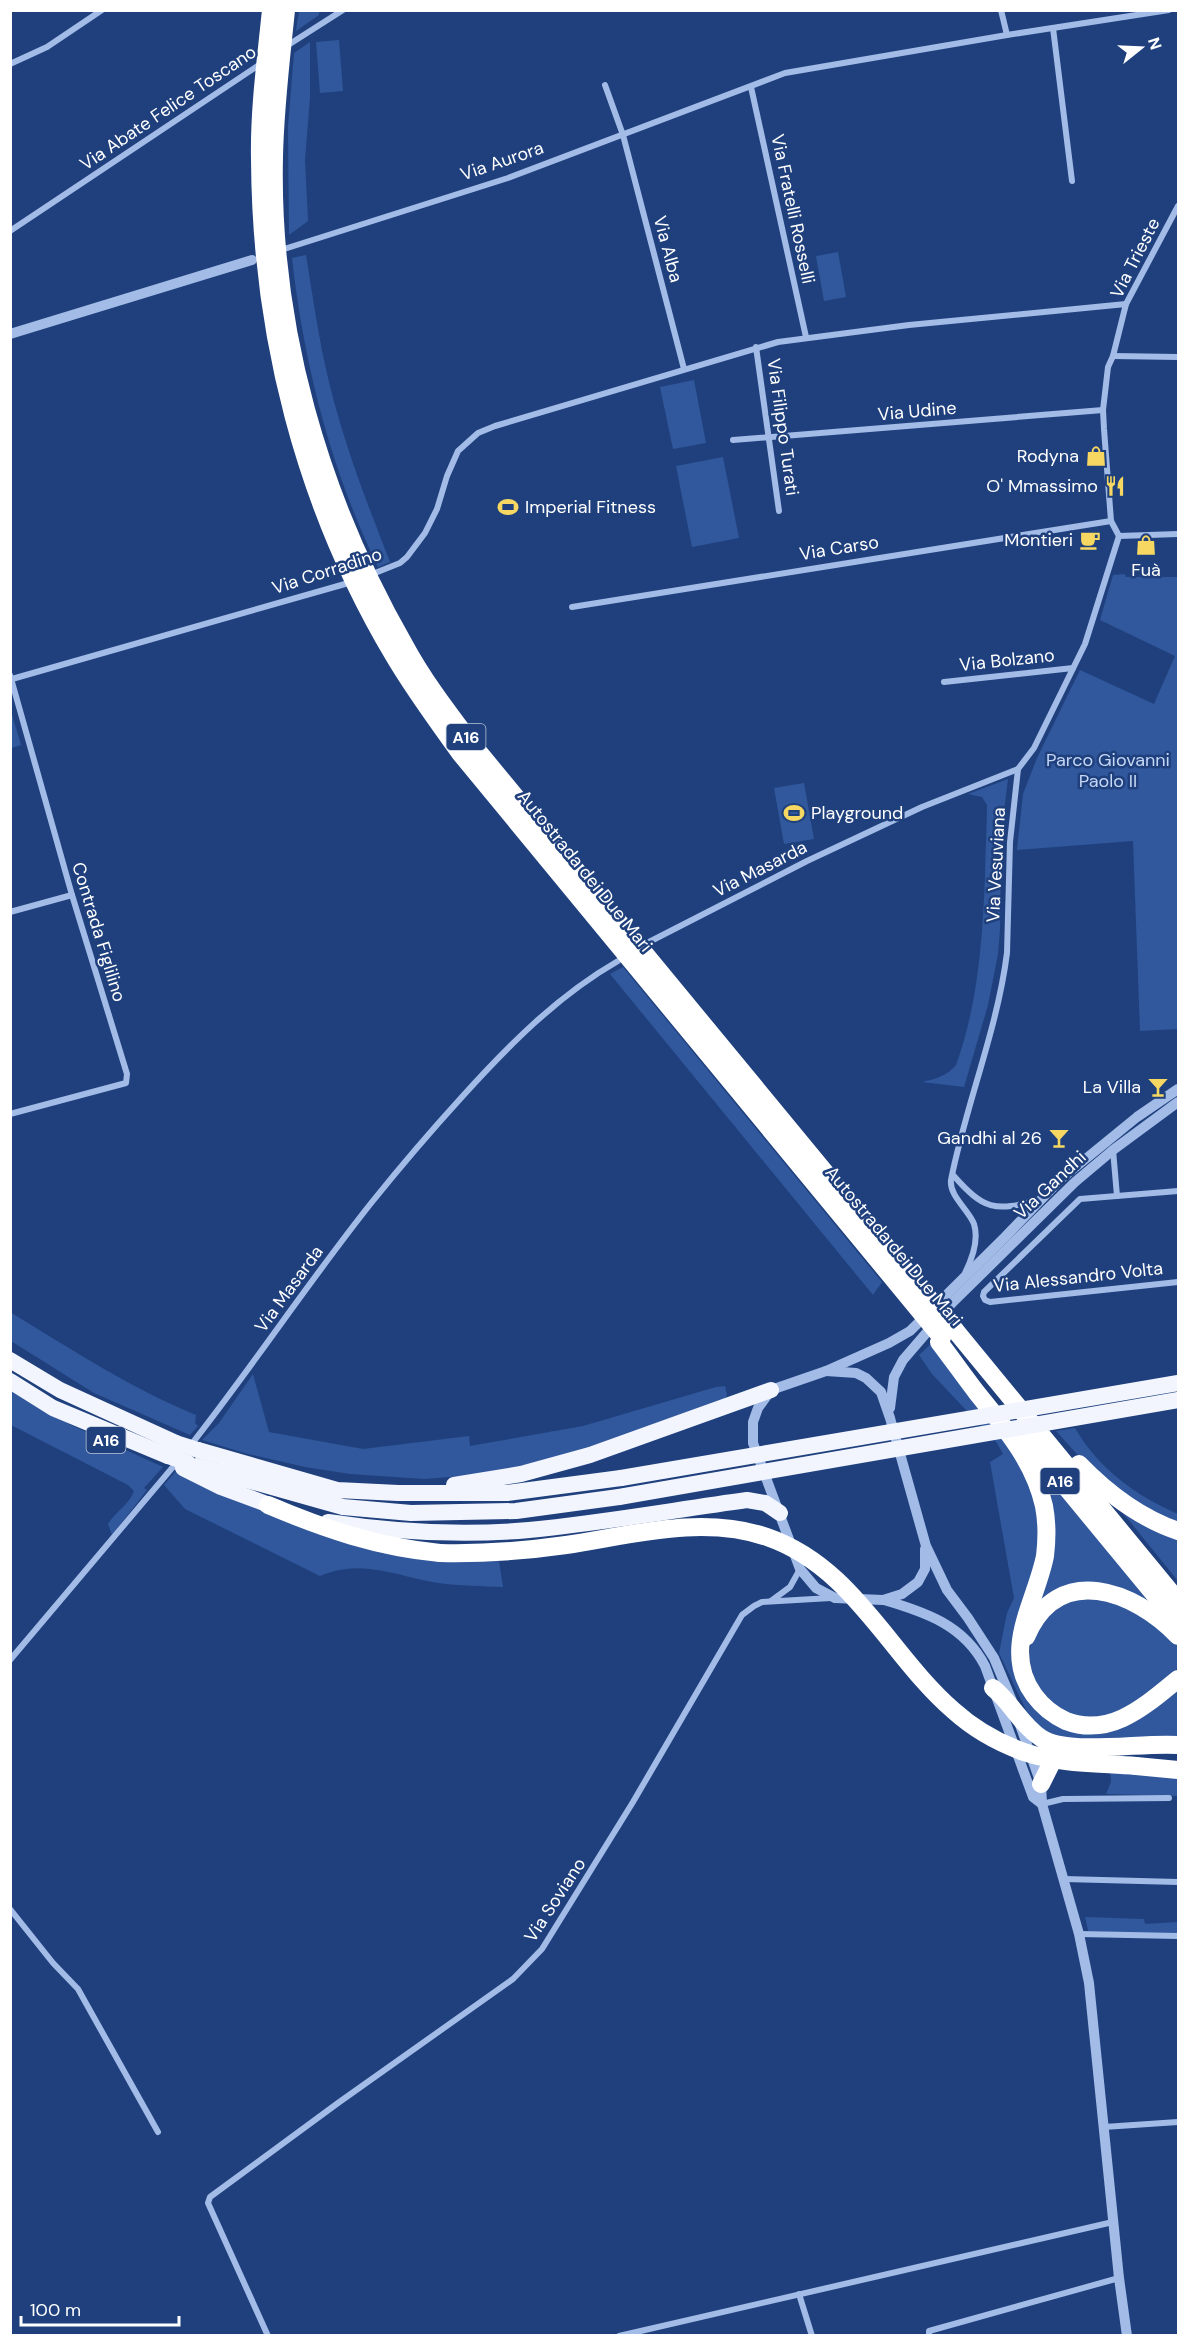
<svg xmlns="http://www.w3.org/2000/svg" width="1189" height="2346" viewBox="0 0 1189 2346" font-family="'DM Sans',sans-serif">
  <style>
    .green { fill: #31589c }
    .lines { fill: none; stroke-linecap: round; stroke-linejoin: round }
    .minor { stroke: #a2bbe7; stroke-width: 6 }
    .tertiary { stroke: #a2bbe7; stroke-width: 10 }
    .trunk { stroke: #f2f5fe; stroke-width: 16 }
    .motorway { stroke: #fff; stroke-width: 18 }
    .trunk-bridge { stroke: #f2f5fe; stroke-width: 16 }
    .motorway-bridge { stroke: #fff; stroke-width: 18 }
    .labels { text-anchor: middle; stroke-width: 5; stroke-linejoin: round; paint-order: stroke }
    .shield { fill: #1f407d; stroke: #bcc6d8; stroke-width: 1.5 }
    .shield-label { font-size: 16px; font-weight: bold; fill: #fff }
    .street-label { font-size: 18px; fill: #fff; stroke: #1f407d }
    .poi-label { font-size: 18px; fill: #fff; stroke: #1f407d; text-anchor: end }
    .park-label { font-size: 18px; fill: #c5d7f6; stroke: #1f407d }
  </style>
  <rect width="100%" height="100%" fill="#1f407d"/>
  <g class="green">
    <path d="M299,11H319V15L296,31Z"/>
    <path d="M339,40L343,91L320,93L316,42Z"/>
    <path d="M310,42V97L305,160L308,221L289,235L288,127L294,53Z"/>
    <path d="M838,252L846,297L824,301L816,256Z"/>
    <path d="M306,255C313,298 319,341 329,382C344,444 367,503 390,562L378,567C331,470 304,365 292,258Z"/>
    <path d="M694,380L706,443L673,449L660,387Z"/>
    <path d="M723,457L739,538L692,547L676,466Z"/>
    <path d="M1125,574L1126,577H1178V1029L1140,1031L1133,841L1017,850L1023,794L1037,758L1080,670L1154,704L1175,656L1100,620L1113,575Z"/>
    <path d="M10,708L21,745L11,748H10Z"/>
    <path d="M1008,779L1001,835L1000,930L998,954L988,1005L964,1087L922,1082C935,1079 947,1076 956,1065C978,1004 982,943 985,879C985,854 987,829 987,805L982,797L968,794Z"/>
    <path d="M804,783L814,839L784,844L774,788Z"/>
    <path d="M623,967L882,1282L873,1295L610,974Z"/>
    <path d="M10,1312C71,1349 130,1388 196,1415L195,1423L198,1426L190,1435L94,1393L11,1341Z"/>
    <path d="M933,1342L1014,1444L1043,1513L1019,1678L1082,1731L1178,1689V1740L1061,1741L1032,1723L999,1653L1007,1613L1014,1598L990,1462L1003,1454L997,1443L932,1374L919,1355Z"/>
    <path d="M253,1374L269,1432L363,1449L469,1436L470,1446L583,1426L716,1387L725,1386L727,1395L724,1401L577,1454L476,1475L424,1479L350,1474L305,1467L248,1454L202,1440L219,1423Z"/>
    <path d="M10,1388L71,1425L163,1467L144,1488L147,1490L112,1535L108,1524C116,1511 129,1505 134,1491L128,1485L11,1425Z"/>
    <path d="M1075,1428C1098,1468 1136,1496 1178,1514V1527L1172,1524L1096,1475L1056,1431Z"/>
    <path d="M175,1472L223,1494L422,1557L467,1562L499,1561L503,1587C482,1586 460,1586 438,1583C395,1576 363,1558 320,1576L185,1509L164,1485Z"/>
    <path d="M1054,1486L1146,1597L1143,1600L1125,1591L1038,1606C1053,1567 1060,1531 1049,1489Z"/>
    <path d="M1123,1512L1178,1535V1581L1123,1513Z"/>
    <path d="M1118,1599L1178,1643V1668C1157,1685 1127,1717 1099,1720C1055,1723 1011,1669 1038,1628C1045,1618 1058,1608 1068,1600Z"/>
    <path d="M1110,1770L1178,1776V1796L1106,1794L1111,1782Z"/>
    <path d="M1085,1917L1144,1919L1145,1924L1178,1922V1935L1089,1934Z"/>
  </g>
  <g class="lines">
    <g class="minor">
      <path d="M1001,10L1007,35"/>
      <path d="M1053,28L1072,181"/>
      <path d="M285,47L343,10"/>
      <path d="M10,64L47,47L102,10"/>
      <path d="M605,85L623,135L684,369"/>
      <path d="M751,87L806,337"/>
      <path d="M10,231L262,63"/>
      <path d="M281,250L508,178L785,73L1007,35L1169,10"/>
      <path d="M756,347L779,511"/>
      <path d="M1113,356L1178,357"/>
      <path d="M733,440L1103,410"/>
      <path d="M1119,536L1111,521L1104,429L1103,410L1108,367L1113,356L1126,304L1178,206"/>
      <path d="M1119,536L1178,534"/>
      <path d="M370,575L400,563L407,557L425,533L437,509L447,476L458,451L478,433L495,426L778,342L909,325L1126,304"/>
      <path d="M572,607L1111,521"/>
      <path d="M10,675L72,895L127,1074L126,1083L10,1114"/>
      <path d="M12,679L352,582"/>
      <path d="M944,682L1073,668"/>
      <path d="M10,912L72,895"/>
      <path d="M649,942L807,861L922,807L1018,769"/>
      <path d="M1113,1150L1117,1196"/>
      <path d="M953,1175C984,1210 994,1212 1039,1200"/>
      <path d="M1178,1191L1080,1199L984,1292L983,1296L985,1300L990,1302L1178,1282"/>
      <path d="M965,1273C972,1259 979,1240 974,1224C969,1210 949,1196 951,1180C966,1104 997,1031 1007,953L1010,842L1018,769L1034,748L1085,644L1119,536"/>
      <path d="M190,1446C253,1366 309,1281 372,1202C401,1166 430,1132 461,1098C508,1046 557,996 618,961"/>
      <path d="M771,1601L790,1587L800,1569"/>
      <path d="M10,1660L178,1461"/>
      <path d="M1042,1804L1063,1799L1169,1798"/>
      <path d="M1064,1879L1178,1882"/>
      <path d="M10,1909L53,1963L78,1989L158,2132"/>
      <path d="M1079,1934L1178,1936"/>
      <path d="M1104,2127L1178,2122"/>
      <path d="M799,2294L812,2336"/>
      <path d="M268,2336L208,2203L210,2197L338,2103L513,1979L542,1949L633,1802L742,1615L754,1606L762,1602L831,1598"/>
      <path d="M619,2336L1113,2222"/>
      <path d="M929,2336V2331L1119,2278"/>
    </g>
    <g class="tertiary">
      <path d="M10,334L252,260"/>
      <path d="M826,1371L856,1373L866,1378L881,1392L890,1418L926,1546L947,1590L968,1618L994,1658L1012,1701"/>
      <path d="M890,1408L894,1377L903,1360L952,1303L1075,1182L1113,1150L1178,1102"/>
      <path d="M925,1549V1569L918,1582L902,1594L883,1600L835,1598L816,1588L800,1569L753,1443V1422L758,1408L771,1390L826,1371L889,1343L910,1331L1005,1237L1061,1179L1137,1117L1178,1089"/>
      <path d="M884,1600C925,1612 964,1625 985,1666L1033,1797L1042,1804"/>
      <path d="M1019,1722L1041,1784L1042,1804L1079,1934L1089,1983L1119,2278L1127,2336"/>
    </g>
    <g class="trunk">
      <path d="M10,1360L60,1390L176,1443"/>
      <path d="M10,1381L53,1408L168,1456"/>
      <path d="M198,1450L337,1490L398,1493H507L621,1478"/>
      <path d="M197,1466L343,1507L411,1513L516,1511L619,1497"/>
      <path d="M183,1468L221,1487L280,1509"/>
      <path d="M454,1485L521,1474L590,1455L771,1390"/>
      <path d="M328,1522C394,1532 463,1536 529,1530C602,1523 674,1510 747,1500L765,1503L780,1513"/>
    </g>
    <g class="motorway">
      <path d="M955,1330L1178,1601"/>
      <path d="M939,1342C952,1359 964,1376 977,1393C1005,1428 1034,1461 1044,1506C1047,1522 1047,1540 1045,1556C1036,1602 1001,1650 1034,1695C1042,1706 1053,1715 1066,1721C1111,1738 1146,1705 1178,1679"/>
      <path d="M1022,1434L1178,1623"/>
      <path d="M1079,1464C1107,1493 1140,1518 1178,1531"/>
      <path d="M268,1505C325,1529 377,1547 440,1553"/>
      <path d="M1026,1637C1058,1561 1135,1591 1178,1636"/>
      <path d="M993,1688C1011,1702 1021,1725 1041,1738C1068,1756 1142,1742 1178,1745"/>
      <path d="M1136,1766L1178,1770"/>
      <path d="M1041,1784L1052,1762L1066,1750"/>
    </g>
    <g class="trunk-bridge">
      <path d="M176,1443L198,1450"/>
      <path d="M168,1456L188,1463"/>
      <path d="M621,1478L1178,1383"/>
      <path d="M619,1497L1178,1400"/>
    </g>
    <g class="motorway-bridge">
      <path d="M271,10C266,60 259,110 260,159C261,334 304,505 394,656C414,690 437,721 460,753L942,1338"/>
      <path d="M286,10C281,59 275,107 274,156C270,328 320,498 405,646C424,681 448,712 472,744L955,1330"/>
      <path d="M440,1553C482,1554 524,1551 566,1545C632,1535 702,1515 767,1537C854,1567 889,1655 954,1711C974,1729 999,1743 1024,1752C1059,1764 1099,1763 1136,1766"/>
    </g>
  </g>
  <defs>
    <g id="shop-bare" transform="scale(1.62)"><path d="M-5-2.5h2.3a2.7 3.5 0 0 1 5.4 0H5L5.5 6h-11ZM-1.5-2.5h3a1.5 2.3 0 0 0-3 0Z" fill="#f6d761" stroke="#1f407d" stroke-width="2.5" paint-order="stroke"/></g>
    <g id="restaurant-bare" transform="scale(1.62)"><path d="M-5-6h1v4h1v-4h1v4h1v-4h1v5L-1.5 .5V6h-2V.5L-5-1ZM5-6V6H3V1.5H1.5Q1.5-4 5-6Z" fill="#f6d761" stroke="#1f407d" stroke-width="2.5" paint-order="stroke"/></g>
    <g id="stadium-bare" transform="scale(1.62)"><path d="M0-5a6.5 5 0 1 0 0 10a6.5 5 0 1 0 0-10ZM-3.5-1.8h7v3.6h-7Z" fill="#f6d761" stroke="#1f407d" stroke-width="2.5" paint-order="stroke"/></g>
    <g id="cafe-bare" transform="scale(1.62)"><path d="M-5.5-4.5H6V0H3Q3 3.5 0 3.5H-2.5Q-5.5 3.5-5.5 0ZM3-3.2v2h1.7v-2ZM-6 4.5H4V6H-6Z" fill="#f6d761" stroke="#1f407d" stroke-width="2.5" paint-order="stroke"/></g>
    <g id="bar-bare" transform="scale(1.62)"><path d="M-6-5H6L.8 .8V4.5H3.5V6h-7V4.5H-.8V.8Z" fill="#f6d761" stroke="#1f407d" stroke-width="2.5" paint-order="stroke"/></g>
  </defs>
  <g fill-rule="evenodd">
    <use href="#shop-bare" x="1096" y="456"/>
    <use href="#restaurant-bare" x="1115" y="486"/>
    <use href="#stadium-bare" x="508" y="507"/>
    <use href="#cafe-bare" x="1090" y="540"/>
    <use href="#shop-bare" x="1146" y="545"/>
    <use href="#stadium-bare" x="794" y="813"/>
    <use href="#bar-bare" x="1158" y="1087"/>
    <use href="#bar-bare" x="1059" y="1138"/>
  </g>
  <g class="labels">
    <g class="shield">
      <rect x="446.5" y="724" width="39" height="26" rx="4.5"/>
      <rect x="86.5" y="1427" width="39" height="26" rx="4.5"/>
      <rect x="1040.5" y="1468" width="39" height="26" rx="4.5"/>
    </g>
    <g class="shield-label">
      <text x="466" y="743">A16</text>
      <text x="106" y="1446">A16</text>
      <text x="1060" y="1487">A16</text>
    </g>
    <g class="street-label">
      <text transform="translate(168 108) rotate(-34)" y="6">Via Abate Felice Toscano</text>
      <text transform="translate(502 161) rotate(-19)" y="6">Via Aurora</text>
      <text transform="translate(793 209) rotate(78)" y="6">Via Fratelli Rosselli</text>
      <text transform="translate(668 249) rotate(75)" y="6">Via Alba</text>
      <text transform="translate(1135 258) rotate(-63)" y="6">Via Trieste</text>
      <text transform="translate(917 411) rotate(-5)" y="6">Via Udine</text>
      <text transform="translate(783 427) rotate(82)" y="6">Via Filippo Turati</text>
      <text transform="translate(839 548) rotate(-9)" y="6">Via Carso</text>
      <text transform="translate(327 571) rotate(-18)" y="6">Via Corradino</text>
      <text transform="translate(1007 660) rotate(-6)" y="6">Via Bolzano</text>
      <text transform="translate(996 865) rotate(-87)" y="6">Via Vesuviana</text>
      <text transform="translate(760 869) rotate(-27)" y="6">Via Masarda</text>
      <text transform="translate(585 871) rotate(51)" y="6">Autostrada dei Due Mari</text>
      <text transform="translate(99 932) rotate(73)" y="6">Contrada Figlilino</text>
      <text transform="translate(1050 1185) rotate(-43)" y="6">Via Gandhi</text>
      <text transform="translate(894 1246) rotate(50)" y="6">Autostrada dei Due Mari</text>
      <text transform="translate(1078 1277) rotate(-6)" y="6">Via Alessandro Volta</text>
      <text transform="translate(289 1289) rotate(-54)" y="6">Via Masarda</text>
      <text transform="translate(555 1900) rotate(-57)" y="6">Via Soviano</text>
    </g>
    <g class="poi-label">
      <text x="1079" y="462">Rodyna</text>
      <text x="1098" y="492">O' Mmassimo</text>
      <text x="525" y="513" text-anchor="start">Imperial Fitness</text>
      <text x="1073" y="546">Montieri</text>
      <text x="1146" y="576" text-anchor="middle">Fuà</text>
      <text x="811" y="819" text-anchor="start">Playground</text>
      <text x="1141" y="1093">La Villa</text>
      <text x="1042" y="1144">Gandhi al 26</text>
    </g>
    <g class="park-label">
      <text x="1108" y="766">Parco Giovanni<tspan x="1108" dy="21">Paolo II</tspan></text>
    </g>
  </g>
  <rect width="1189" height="2346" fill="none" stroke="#ffffff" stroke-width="24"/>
  <g transform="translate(1141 48) rotate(72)" stroke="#1f407d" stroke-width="4.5" paint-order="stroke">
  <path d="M0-4.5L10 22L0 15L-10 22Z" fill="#ffffff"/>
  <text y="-9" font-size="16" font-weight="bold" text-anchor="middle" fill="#ffffff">N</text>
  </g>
  <path d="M21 2316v9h158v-9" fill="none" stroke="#ffffff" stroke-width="3"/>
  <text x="30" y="2316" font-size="18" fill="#ffffff" stroke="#1f407d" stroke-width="4.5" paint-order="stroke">100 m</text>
</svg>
